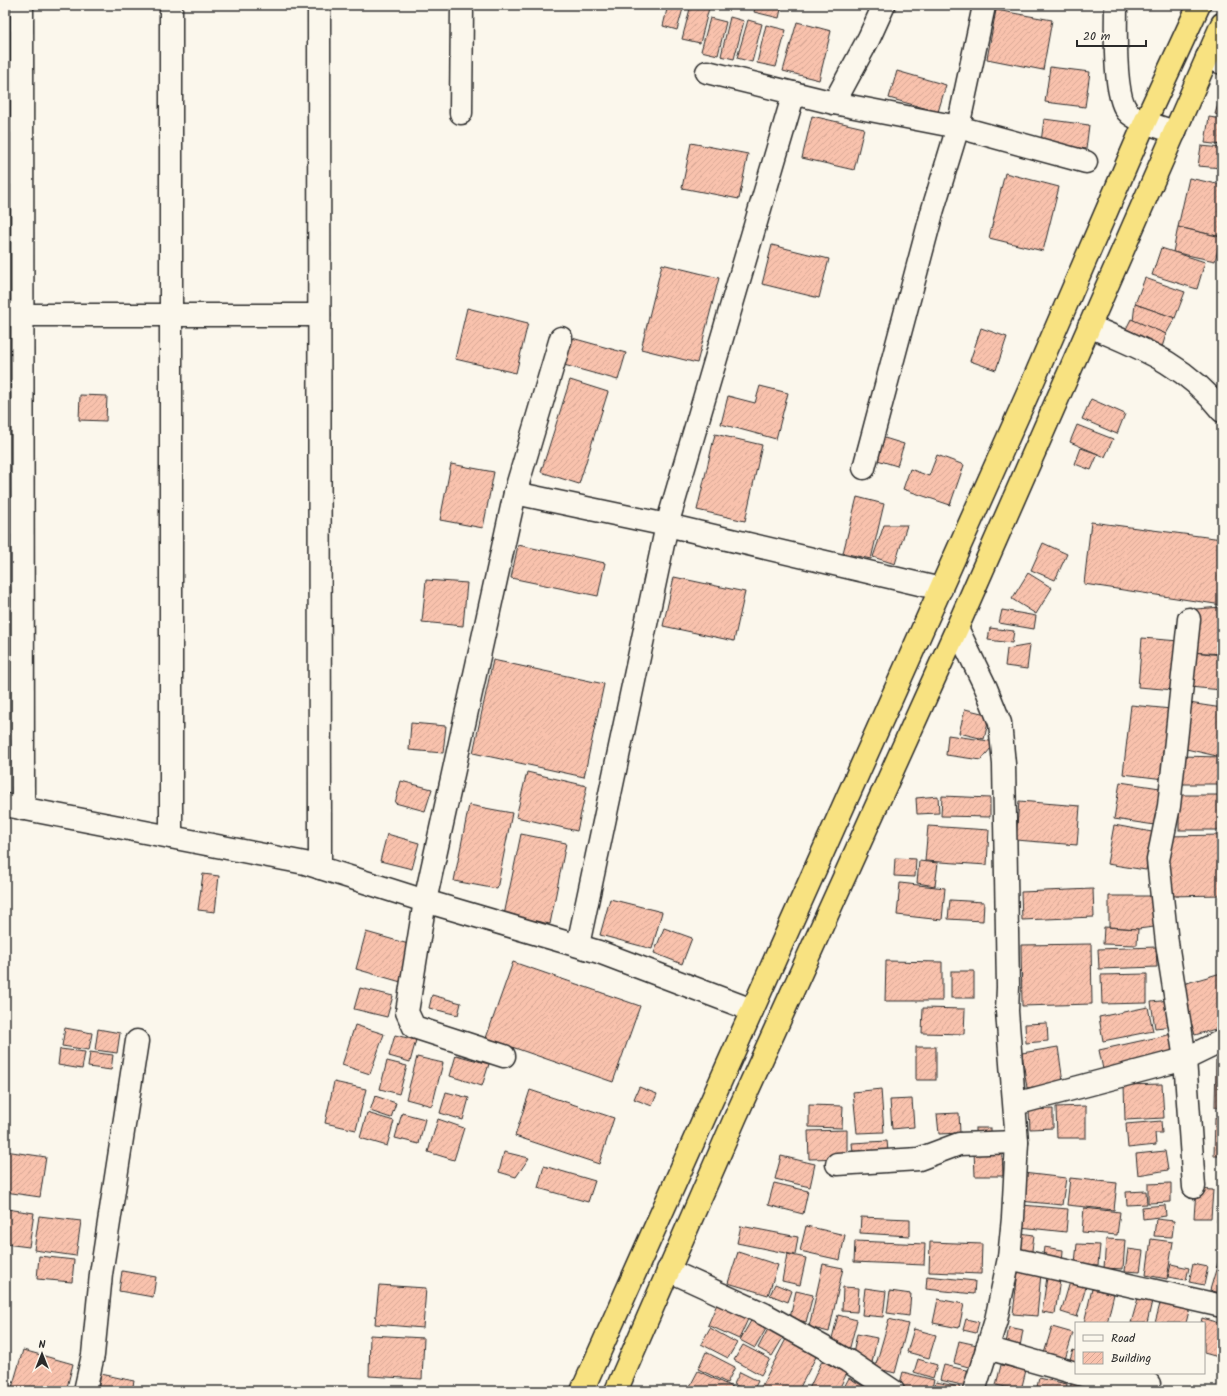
<svg xmlns="http://www.w3.org/2000/svg" width="1227" height="1396" viewBox="0 0 1227 1396" font-family="Kalam,sans-serif">
  <style>
    .building { fill: url(#building-hatch); stroke: #2b2b2b }
    .lines { fill: none; stroke-linecap: round; stroke-linejoin: round }
    .minor-casing { stroke: #2b2b2b; stroke-width: 25 }
    .highway-casing { stroke: #2b2b2b; stroke-width: 25 }
    .minor { stroke: #fbf7ec; stroke-width: 22 }
    .highway { stroke: #f8e281; stroke-width: 22 }
  </style>
  <defs>
    <pattern id="building-hatch" width="6" height="6" patternUnits="userSpaceOnUse"><rect width="6" height="6" fill="#f9c2ad"/><path d="M-1 1l2-2M0 6l6-6M5 7l2-2" fill="none" stroke="#d6a795"/></pattern>
  </defs>
  <rect width="100%" height="100%" fill="#fbf7ec"/>
  <filter id="ink" filterUnits="userSpaceOnUse"><feTurbulence type="fractalNoise" baseFrequency=".025" numOctaves="2"/><feDisplacementMap in="SourceGraphic" scale="8" xChannelSelector="R" yChannelSelector="G"/><feConvolveMatrix kernelMatrix="1 2 1 2 8 2 1 2 1" color-interpolation-filters="sRGB"/></filter>
  <g filter="url(#ink)">
    <g class="building">
      <path d="M668,5H684L677,30L663,26Z"/>
      <path d="M691,5L709,8L700,43L682,39Z"/>
      <path d="M756,5H782L779,18L754,12Z"/>
      <path d="M996,10L1052,20L1043,70L987,59Z"/>
      <path d="M730,17L744,21L734,59L721,56Z"/>
      <path d="M710,18L726,22L718,55L701,51Z"/>
      <path d="M748,20L762,24L752,62L737,58Z"/>
      <path d="M797,22L831,31L819,80L783,71Z"/>
      <path d="M766,25L786,30L776,67L757,63Z"/>
      <path d="M1050,67L1090,72L1085,107L1045,102Z"/>
      <path d="M897,71L946,85L938,112L889,98Z"/>
      <path d="M1222,92V116L1215,114Z"/>
      <path d="M812,116L864,128L854,170L802,158Z"/>
      <path d="M1209,117L1222,119V145L1205,143Z"/>
      <path d="M1044,119L1089,125L1086,149L1041,142Z"/>
      <path d="M691,143L748,154L739,199L682,188Z"/>
      <path d="M1201,146L1222,148V168L1198,166Z"/>
      <path d="M1005,173L1059,187L1043,251L989,238Z"/>
      <path d="M1189,178L1222,185V237L1178,227Z"/>
      <path d="M1178,227L1221,237L1215,261L1173,252Z"/>
      <path d="M772,245L829,259L819,298L762,284Z"/>
      <path d="M1161,248L1205,262L1197,289L1152,275Z"/>
      <path d="M662,264L719,278L697,363L641,349Z"/>
      <path d="M1145,278L1185,292L1175,318L1135,304Z"/>
      <path d="M1135,304L1175,318L1166,334L1133,321Z"/>
      <path d="M467,308L528,323L516,373L455,359Z"/>
      <path d="M1131,319L1166,334L1160,354L1123,335Z"/>
      <path d="M981,328L1007,337L996,370L970,361Z"/>
      <path d="M572,338L626,353L618,380L564,365Z"/>
      <path d="M570,380L608,392L579,484L541,472Z"/>
      <path d="M760,386L788,393L776,439L721,424L728,396L755,403Z"/>
      <path d="M80,395L107,396L106,421L79,420Z"/>
      <path d="M1091,399L1125,414L1117,434L1082,419Z"/>
      <path d="M1077,425L1113,439L1105,457L1070,442Z"/>
      <path d="M715,434L762,445L745,521L697,510Z"/>
      <path d="M878,436L904,444L897,466L871,458Z"/>
      <path d="M1081,448L1098,454L1091,470L1075,464Z"/>
      <path d="M937,455L964,465L950,505L903,489L910,469L929,476Z"/>
      <path d="M451,464L494,472L483,528L440,520Z"/>
      <path d="M857,497L884,504L871,559L843,553Z"/>
      <path d="M1091,522L1222,539V605L1084,584Z"/>
      <path d="M884,525H907L895,564L873,557Z"/>
      <path d="M1043,543L1067,554L1055,580L1031,570Z"/>
      <path d="M518,545L605,563L598,596L511,578Z"/>
      <path d="M1028,573L1052,588L1036,614L1012,599Z"/>
      <path d="M674,577L745,592L734,641L663,626Z"/>
      <path d="M426,580L467,583L463,626L422,622Z"/>
      <path d="M1222,607V654L1192,652L1196,609Z"/>
      <path d="M1002,610L1036,616L1034,629L999,623Z"/>
      <path d="M990,628L1014,631L1012,643L988,640Z"/>
      <path d="M1142,638L1179,641L1175,690L1138,687Z"/>
      <path d="M1030,645L1027,669L1005,666L1007,649Z"/>
      <path d="M1192,652L1222,655V690L1189,687Z"/>
      <path d="M493,660L604,684L584,777L473,753Z"/>
      <path d="M1189,703L1222,708L1221,757L1182,748Z"/>
      <path d="M1131,705L1171,709L1164,779L1123,774Z"/>
      <path d="M965,709L990,715L984,739L959,733Z"/>
      <path d="M411,723L446,726L443,753L409,750Z"/>
      <path d="M948,735L996,742L981,760L946,755Z"/>
      <path d="M1181,756L1221,757L1220,784H1181Z"/>
      <path d="M527,772L587,786L577,831L516,817Z"/>
      <path d="M401,781L432,789L425,811L395,803Z"/>
      <path d="M1120,782L1160,788L1155,825L1114,819Z"/>
      <rect x="1179" y="795" width="43" height="35"/>
      <path d="M938,796L939,813L917,814L916,798Z"/>
      <path d="M942,796L990,798V817L941,816Z"/>
      <path d="M1019,801L1080,806L1077,845L1016,840Z"/>
      <path d="M469,805L512,813L497,889L454,881Z"/>
      <path d="M1114,825L1152,832L1146,870L1107,864Z"/>
      <path d="M928,826L989,830L987,865L925,861Z"/>
      <path d="M387,834L419,843L412,869L380,861Z"/>
      <path d="M521,834L566,843L550,924L504,915Z"/>
      <path d="M1222,835V895L1169,896L1168,836Z"/>
      <path d="M895,858L916,859L915,877L894,876Z"/>
      <path d="M919,861L938,863L935,886L917,883Z"/>
      <path d="M203,874L219,876L215,912L198,910Z"/>
      <path d="M900,883L945,888L942,920L897,915Z"/>
      <path d="M1093,889L1094,917L1022,920L1021,892Z"/>
      <path d="M1109,896H1154V927L1138,929L1109,927Z"/>
      <path d="M610,899L662,912L652,949L600,935Z"/>
      <path d="M950,900L984,902L983,921L948,919Z"/>
      <path d="M1104,927L1138,929L1137,945L1103,944Z"/>
      <path d="M664,928L692,938L682,964L654,953Z"/>
      <path d="M366,932L412,945L401,982L356,969Z"/>
      <path d="M1091,944L1092,1004L1022,1006L1021,945Z"/>
      <path d="M1156,947L1157,967L1099,969L1098,949Z"/>
      <path d="M886,961L942,962V1001H885Z"/>
      <path d="M513,962L640,1006L613,1082L486,1038Z"/>
      <rect x="951" y="971" width="23" height="27"/>
      <path d="M1221,973L1222,1027L1195,1035L1180,985Z"/>
      <path d="M1147,974V1003L1102,1004L1101,975Z"/>
      <path d="M360,988L393,996L387,1017L354,1009Z"/>
      <path d="M432,995L461,1003L458,1015L429,1008Z"/>
      <path d="M1170,1000L1173,1026L1155,1028L1151,1002Z"/>
      <path d="M1148,1007L1153,1031L1103,1041L1099,1017Z"/>
      <path d="M923,1008L965,1009L964,1034L922,1033Z"/>
      <path d="M1047,1023L1048,1041L1026,1043L1025,1024Z"/>
      <path d="M355,1025L384,1034L370,1074L342,1065Z"/>
      <path d="M65,1028L92,1033L89,1050L62,1046Z"/>
      <path d="M98,1029L120,1033L117,1053L95,1050Z"/>
      <path d="M1172,1034L1178,1057L1104,1074L1099,1050Z"/>
      <path d="M395,1035L416,1040L410,1062L389,1056Z"/>
      <rect x="916" y="1047" width="20" height="33"/>
      <path d="M1058,1047L1063,1082L1027,1088L1022,1053Z"/>
      <path d="M60,1049L85,1052L82,1069L58,1065Z"/>
      <path d="M90,1052L113,1055L111,1070L88,1067Z"/>
      <path d="M456,1055L489,1064L482,1086L450,1076Z"/>
      <path d="M417,1057L443,1063L432,1106L406,1099Z"/>
      <path d="M1216,1060H1222V1107H1215Z"/>
      <path d="M387,1061L407,1066L399,1094L380,1089Z"/>
      <path d="M334,1082L366,1089L356,1130L325,1123Z"/>
      <path d="M1162,1084L1164,1118L1125,1120L1124,1085Z"/>
      <path d="M639,1087L657,1094L652,1106L634,1099Z"/>
      <path d="M881,1089L884,1132L857,1133L853,1092Z"/>
      <path d="M530,1090L614,1118L599,1164L515,1136Z"/>
      <path d="M446,1092L469,1098L463,1120L440,1113Z"/>
      <path d="M375,1096L396,1103L391,1118L370,1111Z"/>
      <path d="M912,1099L914,1127L892,1129L890,1100Z"/>
      <path d="M809,1105L843,1106L842,1128L809,1127Z"/>
      <path d="M1086,1106V1138H1057L1056,1107Z"/>
      <path d="M1053,1109V1128L1030,1129L1029,1110Z"/>
      <path d="M367,1113L394,1121L387,1146L360,1138Z"/>
      <path d="M402,1113L425,1119L419,1144L395,1138Z"/>
      <path d="M959,1113L960,1133L939,1134L937,1114Z"/>
      <path d="M1215,1117H1222V1156H1214Z"/>
      <path d="M438,1119L464,1128L454,1160L428,1152Z"/>
      <path d="M1161,1121L1162,1133H1155L1156,1145L1128,1148L1126,1124Z"/>
      <rect x="975" y="1128" width="16" height="9"/>
      <path d="M847,1130V1158L809,1159L808,1131Z"/>
      <path d="M887,1141L888,1151L853,1153L852,1143Z"/>
      <path d="M5,1151L46,1157L40,1197L5,1192Z"/>
      <path d="M974,1151H1002L1003,1176H975Z"/>
      <path d="M1165,1151L1168,1170L1138,1175L1136,1154Z"/>
      <path d="M504,1152L529,1158L516,1177L499,1172Z"/>
      <path d="M781,1156L815,1164L810,1187L775,1179Z"/>
      <path d="M544,1166L595,1181L588,1202L538,1188Z"/>
      <path d="M1023,1173L1066,1178L1062,1205L1020,1201Z"/>
      <path d="M1070,1178L1117,1183L1114,1210L1067,1205Z"/>
      <path d="M774,1183L808,1191L803,1214L768,1205Z"/>
      <path d="M1171,1183V1202L1148,1203V1184Z"/>
      <path d="M1221,1185H1222V1222H1217Z"/>
      <path d="M1196,1189L1213,1190L1211,1218H1194Z"/>
      <path d="M1146,1191L1147,1204L1127,1205L1126,1192Z"/>
      <path d="M1022,1205L1068,1209L1066,1232L1020,1227Z"/>
      <path d="M1165,1205L1166,1216L1143,1219L1142,1207Z"/>
      <path d="M1084,1208L1120,1212L1117,1235L1082,1232Z"/>
      <path d="M7,1209L34,1213L29,1247L5,1244Z"/>
      <path d="M39,1216L81,1221L76,1256L34,1250Z"/>
      <path d="M861,1217L910,1219V1236L860,1233Z"/>
      <path d="M1156,1219L1174,1221L1172,1237L1154,1236Z"/>
      <path d="M741,1226L798,1237L795,1255L737,1243Z"/>
      <path d="M806,1226L845,1235L840,1260L800,1251Z"/>
      <path d="M1020,1233L1034,1235L1031,1258L1017,1256Z"/>
      <path d="M1106,1239L1125,1240L1123,1269L1104,1268Z"/>
      <path d="M1151,1239L1173,1242L1167,1279L1146,1275Z"/>
      <path d="M855,1241L925,1244L924,1265L854,1262Z"/>
      <path d="M930,1242L982,1244L981,1274L929,1272Z"/>
      <path d="M1077,1244L1100,1245L1098,1265L1075,1263Z"/>
      <path d="M1044,1247L1063,1250L1062,1265L1042,1263Z"/>
      <path d="M1128,1249L1143,1251L1140,1272L1125,1271Z"/>
      <path d="M738,1252L778,1265L768,1295L728,1283Z"/>
      <path d="M787,1254L806,1258L800,1285L782,1281Z"/>
      <path d="M39,1256L74,1260L72,1282L37,1279Z"/>
      <path d="M1218,1263L1222,1265V1294L1210,1290Z"/>
      <path d="M823,1264L843,1268L829,1332L809,1327Z"/>
      <path d="M1171,1264L1189,1268L1186,1280L1168,1277Z"/>
      <path d="M1193,1264L1208,1267L1204,1285L1189,1282Z"/>
      <path d="M122,1271L156,1277L153,1297L119,1291Z"/>
      <path d="M1018,1271L1041,1273L1037,1316L1013,1314Z"/>
      <path d="M927,1276L975,1281L974,1294L926,1289Z"/>
      <path d="M1047,1277L1060,1279L1055,1314L1042,1312Z"/>
      <path d="M1070,1282L1086,1287L1077,1317L1061,1312Z"/>
      <path d="M775,1284L792,1291L788,1302L770,1295Z"/>
      <path d="M379,1285L426,1288L423,1328L375,1324Z"/>
      <path d="M843,1287L859,1288L857,1312L842,1311Z"/>
      <path d="M865,1288L886,1291L883,1317L862,1315Z"/>
      <path d="M1092,1289L1114,1294L1107,1323H1084Z"/>
      <path d="M796,1291L813,1295L806,1322L790,1318Z"/>
      <path d="M890,1291L911,1294L909,1316L887,1313Z"/>
      <path d="M1138,1298L1152,1301L1147,1323H1131Z"/>
      <path d="M938,1299L964,1304L959,1328L933,1323Z"/>
      <path d="M1161,1300L1190,1307L1186,1323H1155Z"/>
      <path d="M717,1304L748,1319L739,1339L708,1325Z"/>
      <path d="M838,1315L857,1320L849,1351L830,1346Z"/>
      <path d="M1202,1318L1222,1324V1358L1204,1353V1323H1201Z"/>
      <path d="M752,1319L767,1327L755,1348L740,1340Z"/>
      <path d="M889,1319L908,1324L895,1373L875,1368Z"/>
      <path d="M966,1319L979,1322L976,1333L963,1330Z"/>
      <path d="M769,1327L784,1336L772,1356L758,1348Z"/>
      <path d="M1009,1327L1023,1330L1019,1352L1005,1349Z"/>
      <path d="M1052,1327L1073,1333L1063,1366L1042,1360Z"/>
      <path d="M710,1328L737,1343L728,1358L701,1344Z"/>
      <path d="M914,1329L936,1335L929,1358L907,1352Z"/>
      <path d="M857,1334L877,1338L872,1363L852,1359Z"/>
      <path d="M370,1335L424,1338L422,1379L369,1376Z"/>
      <path d="M786,1339L817,1355L798,1391H759Z"/>
      <path d="M959,1341L977,1345L972,1368L954,1363Z"/>
      <path d="M743,1345L770,1359L761,1375L734,1360Z"/>
      <path d="M23,1350L73,1364L66,1391H11Z"/>
      <path d="M1073,1350L1076,1351V1367L1068,1365Z"/>
      <path d="M706,1352L735,1367L727,1383L698,1369Z"/>
      <path d="M918,1359L937,1365L933,1378L914,1372Z"/>
      <path d="M822,1361L847,1373L838,1391H808Z"/>
      <path d="M944,1365L970,1371L966,1386L940,1380Z"/>
      <path d="M1001,1365L1026,1370L1021,1390L996,1385Z"/>
      <path d="M698,1371L738,1390L737,1391L688,1390Z"/>
      <path d="M740,1372L758,1381L753,1391H746L734,1384Z"/>
      <path d="M903,1372L934,1380L931,1391H914L899,1387Z"/>
      <path d="M101,1374L134,1381L132,1391H98Z"/>
      <path d="M849,1378L872,1391H842Z"/>
      <path d="M1039,1378L1067,1384L1066,1391H1036Z"/>
      <path d="M936,1382L960,1387L959,1391H934Z"/>
      <path d="M1071,1384L1088,1387L1087,1391H1070Z"/>
    </g>
    <g class="lines">
      <g class="minor-casing">
        <g id="minor">
          <path d="M22,5L23,809"/>
          <path d="M171,5V837"/>
          <path d="M319,5L320,868"/>
          <path d="M1116,5C1116,29 1113,93 1127,111C1135,121 1163,128 1175,132"/>
          <path d="M1207,57L1222,63"/>
          <path d="M707,72L834,103L958,127L1086,162"/>
          <path d="M834,103L869,38L884,5"/>
          <path d="M461,113L462,5"/>
          <path d="M5,315H319"/>
          <path d="M1089,326C1143,349 1185,364 1222,411"/>
          <path d="M864,468L933,209L958,127L984,6"/>
          <path d="M515,493L667,525L941,589"/>
          <path d="M1189,619L1169,806L1158,860L1167,943L1185,1059L1194,1187"/>
          <path d="M957,628L986,688L1000,723L1004,764L1008,987L1007,1011L1017,1142L1013,1218L1009,1258L996,1320L974,1391"/>
          <path d="M5,805L305,863L425,901L599,952L752,1010"/>
          <path d="M578,945L667,525L794,93"/>
          <path d="M504,1056L414,1027L407,1012L425,901L515,493L561,338"/>
          <path d="M1015,1104L1185,1059L1222,1041"/>
          <path d="M837,1164L919,1159L959,1144L1017,1142"/>
          <path d="M1009,1258L1222,1306"/>
          <path d="M668,1270L764,1314L848,1361L893,1391"/>
          <path d="M987,1348L1111,1383L1149,1384"/>
          <path d="M85,1391L93,1355L101,1274L137,1041"/>
        </g>
      </g>
      <g class="highway-casing">
        <g id="highway">
          <path d="M582,1391L1028,393L1145,122L1199,5"/>
          <path d="M616,1391L736,1116L957,628L1222,24"/>
        </g>
      </g>
      <use href="#minor" class="minor"/>
      <use href="#highway" class="highway"/>
    </g>
  </g>
  <rect width="1227" height="1396" fill="none" stroke="#fbf7ec" stroke-width="20"/>
  <rect x="10" y="10" width="1207" height="1376" fill="none" stroke="#2b2b2b" stroke-width="1.5" filter="url(#ink)"/>
  <rect x="1075" y="1322" width="130" height="52" fill="#fbf7ec" stroke="#a8a59f"/>
  <rect x="1083" y="1335" width="20" height="6" fill="#fbf7ec" stroke="#a8a59f"/>
  <text x="1111" y="1342" font-size="12" fill="#2b2b2b">Road</text>
  <rect x="1083" y="1352" width="20" height="12" fill="url(#building-hatch)" stroke="#a8a59f"/>
  <text x="1111" y="1362" font-size="12" fill="#2b2b2b">Building</text>
  <g transform="translate(42 1354)" stroke="#fbf7ec" stroke-width="3" paint-order="stroke">
  <path d="M0-3L7 15L0 10L-7 15Z" fill="#2b2b2b"/>
  <text y="-6" font-size="11" font-weight="bold" text-anchor="middle" fill="#2b2b2b">N</text>
  </g>
  <path d="M1077 40v6h69v-6" fill="none" stroke="#2b2b2b" stroke-width="2"/>
  <text x="1083" y="40" font-size="12" fill="#2b2b2b" stroke="#fbf7ec" stroke-width="3" paint-order="stroke">20 m</text>
</svg>
